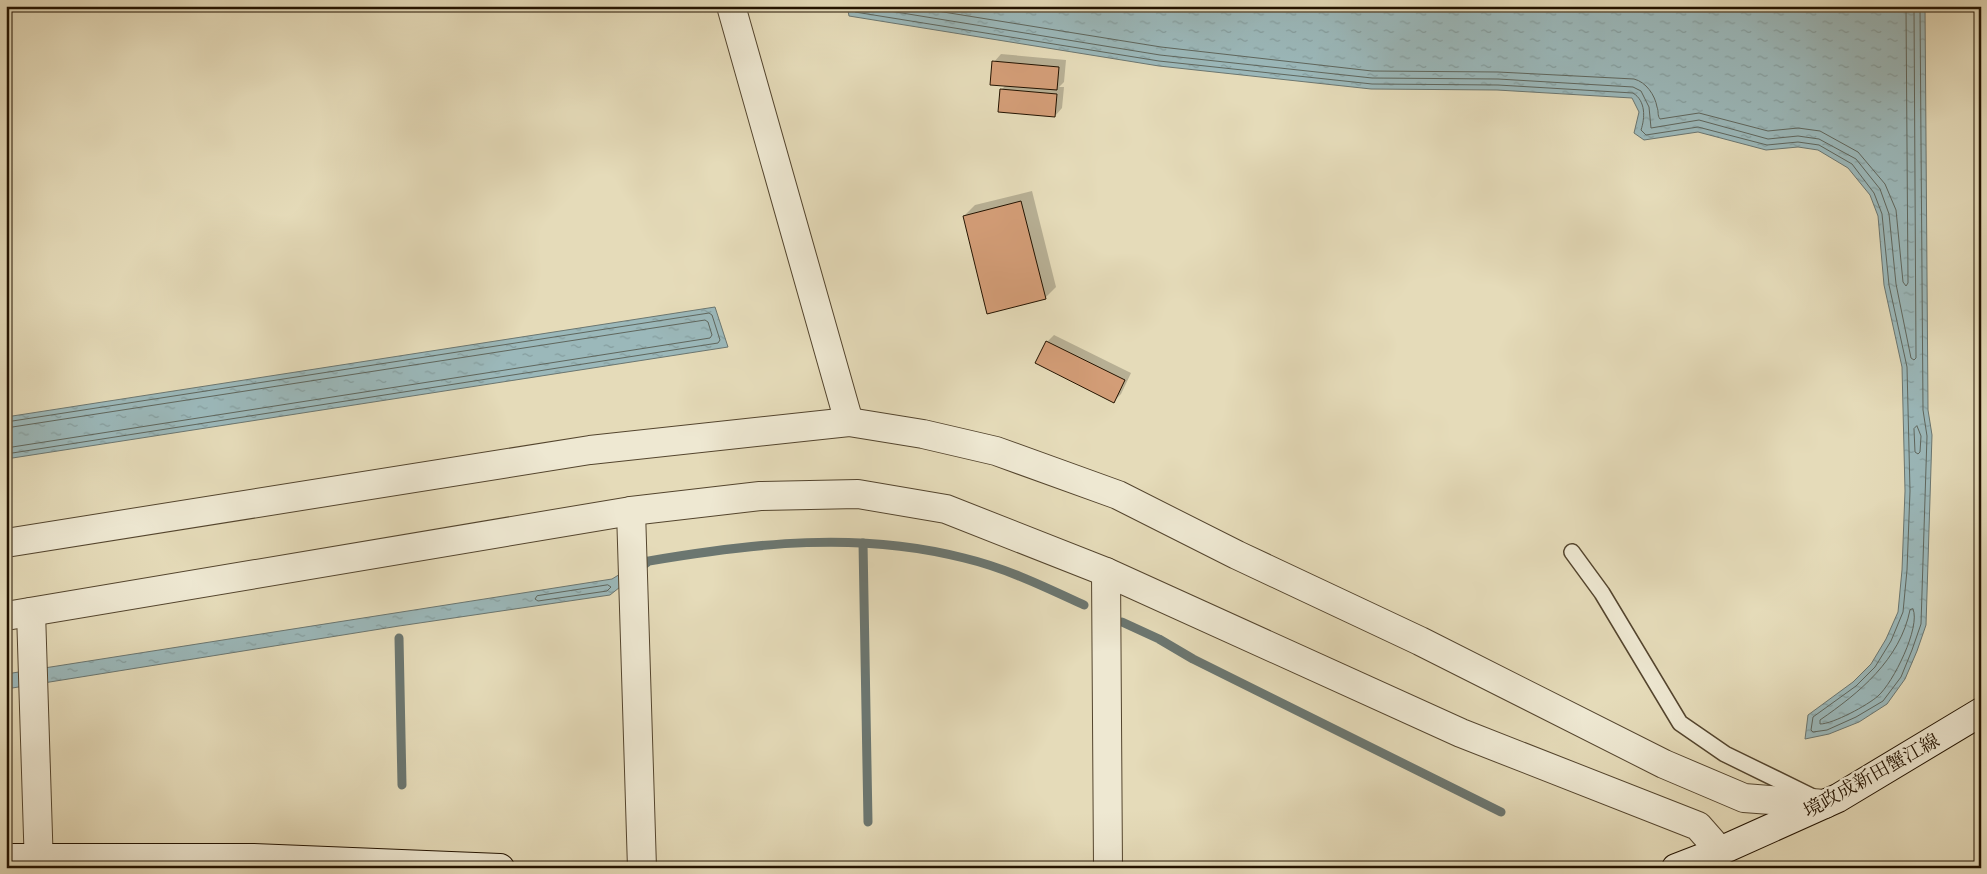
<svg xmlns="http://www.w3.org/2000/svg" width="1987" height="874" viewBox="0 0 1987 874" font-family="Alegreya,'Noto Serif JP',serif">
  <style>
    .water { fill: url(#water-ripples); stroke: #6b7670 }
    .shadow { fill: #0003 }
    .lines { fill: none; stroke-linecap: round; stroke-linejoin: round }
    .shore { stroke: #5f665d; stroke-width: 1 }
    .stream { stroke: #6b7670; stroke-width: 9 }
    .building { fill: #d39d77; stroke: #231300 }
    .service-casing { stroke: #54452e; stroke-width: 18 }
    .minor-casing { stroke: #54452e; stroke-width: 30 }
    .tertiary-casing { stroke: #54452e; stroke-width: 30 }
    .secondary-casing { stroke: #231300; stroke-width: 30 }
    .service { stroke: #eee8d2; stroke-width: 15 }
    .minor { stroke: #eee8d2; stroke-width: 28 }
    .tertiary { stroke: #eee8d2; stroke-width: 28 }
    .secondary { stroke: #eee8d2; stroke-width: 28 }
    .labels { text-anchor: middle; stroke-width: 5; stroke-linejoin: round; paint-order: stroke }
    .street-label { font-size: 19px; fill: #231300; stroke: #eee8d2 }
  </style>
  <defs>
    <pattern id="water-ripples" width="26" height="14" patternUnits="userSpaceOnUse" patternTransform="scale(1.25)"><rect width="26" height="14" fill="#9bb8ba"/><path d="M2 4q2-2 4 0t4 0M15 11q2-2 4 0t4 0" fill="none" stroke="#859d9e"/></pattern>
  </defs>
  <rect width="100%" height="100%" fill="#e5dbb9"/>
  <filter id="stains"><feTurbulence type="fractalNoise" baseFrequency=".004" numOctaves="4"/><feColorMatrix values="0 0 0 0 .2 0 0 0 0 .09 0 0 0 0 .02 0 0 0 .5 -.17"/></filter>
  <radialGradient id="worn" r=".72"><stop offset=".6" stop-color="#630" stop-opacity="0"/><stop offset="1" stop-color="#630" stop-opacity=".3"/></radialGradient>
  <g class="water">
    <path d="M847,6H1925L1928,410L1932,435L1926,625L1917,651L1905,679L1887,704L1859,722L1829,734L1805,739L1808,715L1853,682L1871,664L1886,639L1898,612L1902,570L1905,491L1902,367L1884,285L1878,216L1870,195L1848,168L1818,150L1798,147L1766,150L1698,132L1644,140L1634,133L1639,112L1632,98L1497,90L1371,89L1159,66L849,16Z"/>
    <path d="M715,307L728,347L6,459V417Z"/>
    <path d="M648,557L649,564L610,595L399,626L6,689V674L612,579Z"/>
  </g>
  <g class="shadow">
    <path d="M1001,54L1066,60L1064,82L1059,87H1064L1062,108L1055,116L1001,90L1006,85L994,62Z"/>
    <path d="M1032,191L1056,287L1045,298L964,216L975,205Z"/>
    <path d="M1054,335L1131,373L1121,394L1114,401L1047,342Z"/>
  </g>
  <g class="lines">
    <g class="shore">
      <path d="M852,6L855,12L1159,61L1372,84L1498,85L1633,93C1646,101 1645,118 1641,130L1646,135L1698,127L1767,145L1798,142L1819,145L1852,164L1874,193L1882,214L1889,285L1907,367L1910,491L1907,570L1903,612L1891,641L1875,667L1856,686L1813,717L1811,730L1813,732L1827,730L1856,717L1883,701L1901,677L1912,650L1921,624L1927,436L1923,410L1920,6"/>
      <path d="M859,6L1160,55L1372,78L1498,79L1633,87L1641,91L1649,107L1651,128L1699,120L1768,139L1798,136L1819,139L1856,159L1880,189L1889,214L1896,284L1911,358L1914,360L1916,358L1914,6"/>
      <path d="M906,6L1161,47L1372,71L1498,72L1634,79C1646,82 1655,95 1657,107C1659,112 1657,115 1660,119L1699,113L1768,131L1798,128L1820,131L1858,152L1885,184L1896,210L1903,282L1906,286L1908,283L1906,6"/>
      <path d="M6,422L709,313L712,315L720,340L718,343L6,454"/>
      <path d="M1917,426L1921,436L1920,452L1918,454L1915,452L1914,429Z"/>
      <path d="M6,428L705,320L708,322L712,335L710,338L6,448"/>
      <path d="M608,585L611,587L607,591L538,601L535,599L537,596Z"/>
      <path d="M1913,609C1921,627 1893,683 1878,696C1868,705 1833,724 1820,724V720C1859,693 1900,660 1910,610Z"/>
    </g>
    <g class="stream">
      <path d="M863,543L868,822"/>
      <path d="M641,567L649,561C754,543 859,531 964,558C1006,568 1045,587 1084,605"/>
      <path d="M1122,622L1159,639L1193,659L1501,812"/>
      <path d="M399,638L402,785"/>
    </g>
  </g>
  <g class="building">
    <path d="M992,61L1059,67L1057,90L990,85Z"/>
    <path d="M1000,89L1057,94L1055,117L998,112Z"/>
    <path d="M1021,201L1046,299L987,314L963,216Z"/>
    <path d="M1046,341L1125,380L1114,403L1035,363Z"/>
  </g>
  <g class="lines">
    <g class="service-casing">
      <path id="service" d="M1572,552L1602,593L1680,723L1725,754L1811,796"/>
    </g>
    <g class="minor-casing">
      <g id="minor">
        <path d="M731,6L849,422"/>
        <path d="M631,511L642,868"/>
        <path d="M6,543L590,450L849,422L923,434L996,451L1118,495L1237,555L1420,641L1664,764L1744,798L1825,804"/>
        <path d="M1106,572L1108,868"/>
        <path d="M6,616L631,511L760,496L858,494L946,509L1106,572L1461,733L1698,826L1720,851"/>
      </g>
    </g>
    <g class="tertiary-casing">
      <path id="tertiary" d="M31,612L39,868"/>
    </g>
    <g class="secondary-casing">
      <g id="secondary">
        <path d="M6,858H253L500,868"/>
        <path d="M1676,868L1720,851L1838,798L1981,712"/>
      </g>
    </g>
    <use href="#service" class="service"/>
    <use href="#minor" class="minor"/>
    <use href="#tertiary" class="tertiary"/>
    <use href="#secondary" class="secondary"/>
  </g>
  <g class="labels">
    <g class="street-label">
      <text transform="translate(1871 775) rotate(-29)" y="7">境政成新田蟹江線</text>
    </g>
  </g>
  <rect width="1987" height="874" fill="none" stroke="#e5dbb9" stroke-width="25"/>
  <rect x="8" y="8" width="1972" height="859" fill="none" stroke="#231300" stroke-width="2.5"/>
  <rect x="12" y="12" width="1962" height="849" fill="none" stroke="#231300"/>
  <rect width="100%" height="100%" filter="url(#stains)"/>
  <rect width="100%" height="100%" fill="url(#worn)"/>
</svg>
